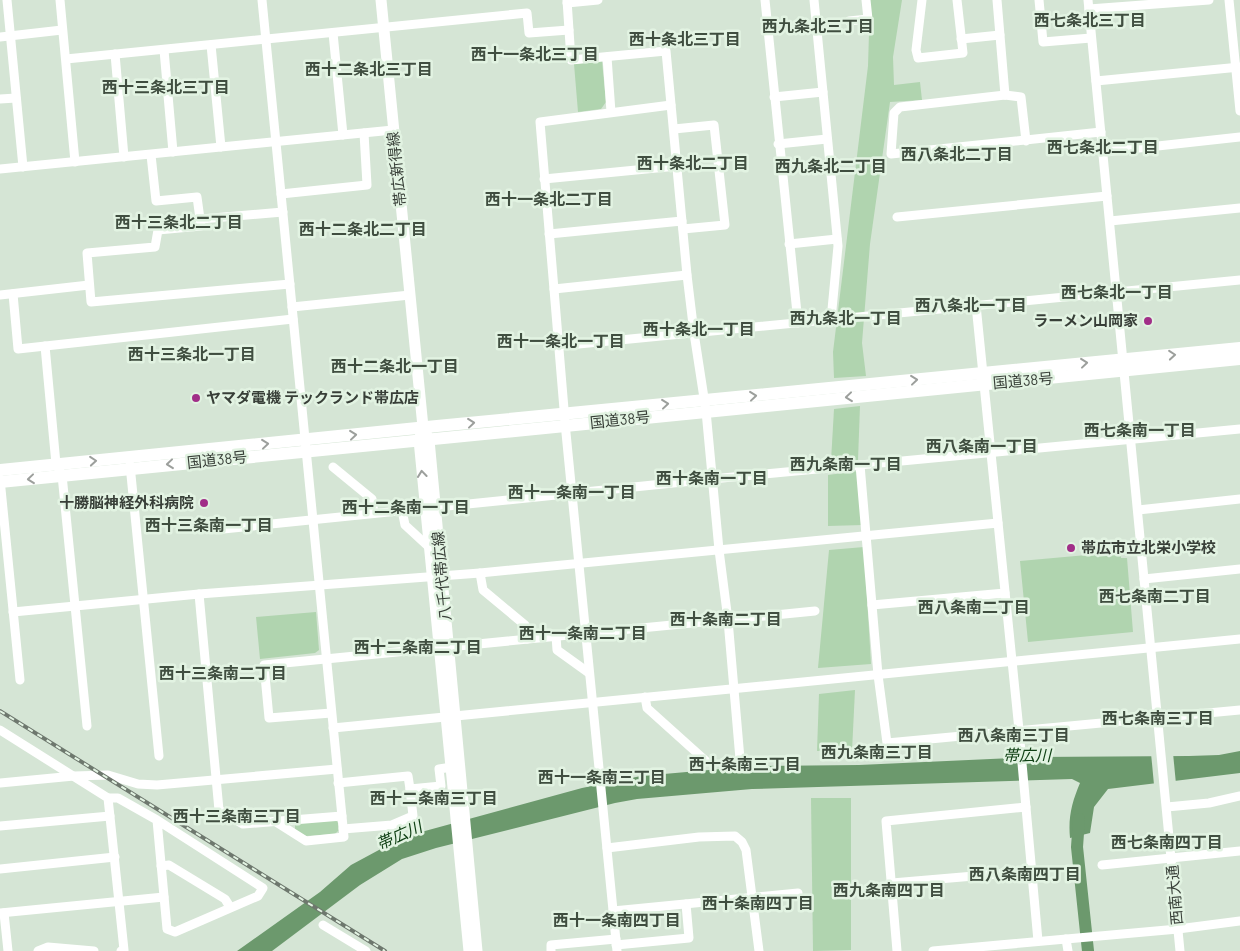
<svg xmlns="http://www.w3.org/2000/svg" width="1240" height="951" viewBox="0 0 1240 951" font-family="Barlow,'Noto Sans JP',sans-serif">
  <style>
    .green { fill: #b0d4af }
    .water { fill: #6c996d }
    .pier { fill: #d5e5d5 }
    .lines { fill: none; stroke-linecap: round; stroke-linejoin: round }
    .river { stroke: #6c996d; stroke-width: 12 }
    .minor { stroke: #fff; stroke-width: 9 }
    .major { stroke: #fff; stroke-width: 11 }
    .highway { stroke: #fff; stroke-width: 12 }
    .rail-casing { stroke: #6e786e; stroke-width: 4 }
    .rail { stroke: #e2f3e2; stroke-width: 2; stroke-dasharray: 5.5; stroke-linecap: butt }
    .oneway { stroke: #9c9f9c }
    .poi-dot { fill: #a12e88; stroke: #e2f3e2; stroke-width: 2 }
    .labels { text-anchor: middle; stroke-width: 5; stroke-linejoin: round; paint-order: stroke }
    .street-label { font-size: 15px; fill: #383f38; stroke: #e2f3e2 }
    .poi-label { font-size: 15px; font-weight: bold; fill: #383f38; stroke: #e2f3e2; text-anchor: end }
    .neighbourhood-label { font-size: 16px; font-weight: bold; fill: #404e40; stroke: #e2f3e2 }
    .water-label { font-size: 16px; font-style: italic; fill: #104115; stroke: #e2f3e2 }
  </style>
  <rect width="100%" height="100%" fill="#d5e5d5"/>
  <g class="green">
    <path d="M870,0H902L893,57L894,85L920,82L922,100L890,102L870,244L862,343L866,376L834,378L833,352L868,66Z"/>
    <path d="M602,61L606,102L601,109L578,112L574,64Z"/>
    <path d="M860,406L858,460L831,461L834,409Z"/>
    <path d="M858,471L863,525L828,526V475Z"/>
    <path d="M864,547L871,664L818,668L829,550Z"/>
    <path d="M1120,552L1121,558H1127L1133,632L1028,642L1020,561Z"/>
    <path d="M316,612L319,650L315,653L260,659L256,617Z"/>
    <path d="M855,690L852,751H817L819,694Z"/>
    <path d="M811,798H851V950L813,951Z"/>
    <path d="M335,819L338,823L339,830L335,834L306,836L295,830V823Z"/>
  </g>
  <path class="water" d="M1240,751V773L1108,789L1094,807L1090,833L1070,838C1068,817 1072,802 1080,783L1072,779L752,789L637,799L615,803L436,848L402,859L360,885L272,951H237L320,892L351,865L403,837L582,788L641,776L755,766L859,765L1035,757L1189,756L1219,755Z"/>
  <path class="pier" d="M1151,753H1173L1176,784L1154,785Z"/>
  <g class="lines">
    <path class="river" d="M1079,819L1077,847L1088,951"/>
    <g class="minor">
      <path d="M7,0L23,167"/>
      <path d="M60,0L75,162"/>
      <path d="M262,0L344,837L306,841L276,822"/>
      <path d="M567,0L571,60L666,51L687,275L694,333L706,411L719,550L728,620L740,759"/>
      <path d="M765,0L798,323"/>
      <path d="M814,0L838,246L831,320"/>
      <path d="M922,0L916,50L918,58L963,53L957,0"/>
      <path d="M997,0L1005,95"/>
      <path d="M1039,0L1043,42L1091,38"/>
      <path d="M1088,0L1180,951"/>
      <path d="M1229,0L1240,111"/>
      <path d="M567,3L598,0"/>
      <path d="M1089,9L1209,0"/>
      <path d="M849,21L868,19L866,0"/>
      <path d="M333,33L343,135"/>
      <path d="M0,37L62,30"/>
      <path d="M961,39L1000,35"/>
      <path d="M211,45L221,147"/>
      <path d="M164,50L173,152"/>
      <path d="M115,54L124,157"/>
      <path d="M607,57L611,112"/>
      <path d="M66,59L527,13L529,33L569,30"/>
      <path d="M1096,81L1240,67"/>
      <path d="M774,97L823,92"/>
      <path d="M0,99L16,98"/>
      <path d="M674,129L714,125L725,225L683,229"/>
      <path d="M1026,141L1021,97L1005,95L900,107L894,113L891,154L1101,132"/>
      <path d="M778,144L827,139"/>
      <path d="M1103,152L1240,137"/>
      <path d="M151,155L156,201L197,197L201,226L158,230L155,247L87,253L91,302L290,284"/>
      <path d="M0,169L393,130"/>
      <path d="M544,179L677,166"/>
      <path d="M281,194L367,185L364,133"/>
      <path d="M897,217L1107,196"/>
      <path d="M201,219L283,212"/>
      <path d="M1110,221L1240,208"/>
      <path d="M549,234L682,221"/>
      <path d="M789,244L837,239"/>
      <path d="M554,289L687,275"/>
      <path d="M13,294L18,349L293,319"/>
      <path d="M0,295L89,285"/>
      <path d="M976,305L1019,730L1038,941"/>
      <path d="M292,307L410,295"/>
      <path d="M45,346L56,464L62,475L87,726"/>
      <path d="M558,346L1240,280"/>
      <path d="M130,465L159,756"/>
      <path d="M860,465L878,675L887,743L1240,710"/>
      <path d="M333,467L372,499L374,513"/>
      <path d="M0,479L20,680"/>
      <path d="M402,510L405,525L430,548"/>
      <path d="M1138,510L1240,499"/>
      <path d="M223,529L712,479L1240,429"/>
      <path d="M480,573L483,590L525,625L527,639"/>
      <path d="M1144,579L1240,569"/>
      <path d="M199,594L219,810L243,824L342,816"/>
      <path d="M872,605L1005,593"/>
      <path d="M13,612L199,594L480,573L998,523"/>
      <path d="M556,636L557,650L589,673"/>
      <path d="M645,697L647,708L706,761"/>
      <path d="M331,713L269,718L264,665L815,611"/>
      <path d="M333,728L1240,639"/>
      <path d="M0,730L108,798L124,950L121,951"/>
      <path d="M0,783L74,776L108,775L138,784L157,785L337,769"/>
      <path d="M338,783L408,776L410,789L441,786L439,769L452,767"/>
      <path d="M108,798H118L157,820L263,888L258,896L175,932L167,929L157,820"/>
      <path d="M1167,807L1209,803L1240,796"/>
      <path d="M0,826L110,816"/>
      <path d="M343,829L392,825L413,816L410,789"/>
      <path d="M607,848L699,837L735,836L742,842L746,850L759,951"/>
      <path d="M1102,865L1240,851"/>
      <path d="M161,866L169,865L225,899L230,907"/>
      <path d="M0,869L115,857"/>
      <path d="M892,883L1032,871"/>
      <path d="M613,911L798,893"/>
      <path d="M0,913L164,897"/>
      <path d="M4,913L8,951"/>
      <path d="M323,925L366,951"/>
      <path d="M1066,939L1068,951"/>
      <path d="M616,945L689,938L686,904"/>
      <path d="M38,951L48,947L94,951"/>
      <path d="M551,951V945L616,939"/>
      <path d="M617,951L566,433L540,122L671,105"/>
      <path d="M897,951L886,821L1026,807"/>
      <path d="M933,951L1178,929L1240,921"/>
    </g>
    <g class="major">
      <path d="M381,0L423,427L419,440L469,951"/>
      <path d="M425,431L429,440L477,951"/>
    </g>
    <g class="highway">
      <path d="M0,470L437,426L1240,348"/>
      <path d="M0,482L1240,359"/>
    </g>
    <g class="rail-casing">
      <path id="rail" d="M0,711L385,951"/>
    </g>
    <use href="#rail" class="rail"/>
  </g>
  <defs><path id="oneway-chevron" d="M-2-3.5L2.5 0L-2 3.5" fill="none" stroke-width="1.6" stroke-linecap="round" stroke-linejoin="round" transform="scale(1.25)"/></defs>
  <g class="oneway">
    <use href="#oneway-chevron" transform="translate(1172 355) rotate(-5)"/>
    <use href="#oneway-chevron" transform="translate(1084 363) rotate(-6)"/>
    <use href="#oneway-chevron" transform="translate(914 380) rotate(-6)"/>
    <use href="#oneway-chevron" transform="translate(753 396) rotate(-6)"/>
    <use href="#oneway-chevron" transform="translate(849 397) rotate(174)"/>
    <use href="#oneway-chevron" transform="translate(665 404) rotate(-6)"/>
    <use href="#oneway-chevron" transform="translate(471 423) rotate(-6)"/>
    <use href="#oneway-chevron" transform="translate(353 435) rotate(-6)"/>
    <use href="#oneway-chevron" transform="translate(265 444) rotate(-6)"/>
    <use href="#oneway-chevron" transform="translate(93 461) rotate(-5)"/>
    <use href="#oneway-chevron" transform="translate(170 464) rotate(174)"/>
    <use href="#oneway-chevron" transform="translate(422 474) rotate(-96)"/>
    <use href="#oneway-chevron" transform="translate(31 479) rotate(174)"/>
  </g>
  <g class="poi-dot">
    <circle cx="1148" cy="321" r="5"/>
    <circle cx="196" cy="398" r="5"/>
    <circle cx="204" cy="503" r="5"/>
    <circle cx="1071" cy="548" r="5"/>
  </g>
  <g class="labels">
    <g class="street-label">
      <text transform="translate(397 169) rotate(-96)" y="5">帯広新得線</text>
      <text transform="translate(1023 381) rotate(-5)" y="5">国道38号</text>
      <text transform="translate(620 420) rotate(-6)" y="5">国道38号</text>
      <text transform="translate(217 460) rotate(-6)" y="5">国道38号</text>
      <text transform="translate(442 576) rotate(-95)" y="5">八千代帯広線</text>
      <text transform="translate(1175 895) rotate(-95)" y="5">西南大通</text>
    </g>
    <g class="poi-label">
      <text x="1138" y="326">ラーメン山岡家</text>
      <text x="206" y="403" text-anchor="start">ヤマダ電機 テックランド帯広店</text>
      <text x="194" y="508">十勝脳神経外科病院</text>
      <text x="1081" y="553" text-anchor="start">帯広市立北栄小学校</text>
    </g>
    <g class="neighbourhood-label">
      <text x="1090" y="26">西七条北三丁目</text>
      <text x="818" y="32">西九条北三丁目</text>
      <text x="685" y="45">西十条北三丁目</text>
      <text x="535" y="60">西十一条北三丁目</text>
      <text x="369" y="75">西十二条北三丁目</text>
      <text x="166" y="93">西十三条北三丁目</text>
      <text x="1103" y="153">西七条北二丁目</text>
      <text x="957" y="160">西八条北二丁目</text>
      <text x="693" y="169">西十条北二丁目</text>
      <text x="831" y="172">西九条北二丁目</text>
      <text x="549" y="205">西十一条北二丁目</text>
      <text x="179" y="228">西十三条北二丁目</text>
      <text x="363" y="235">西十二条北二丁目</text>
      <text x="1117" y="298">西七条北一丁目</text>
      <text x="971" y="311">西八条北一丁目</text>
      <text x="846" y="324">西九条北一丁目</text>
      <text x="699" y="335">西十条北一丁目</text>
      <text x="561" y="347">西十一条北一丁目</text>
      <text x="192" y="360">西十三条北一丁目</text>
      <text x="395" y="372">西十二条北一丁目</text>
      <text x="1140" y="436">西七条南一丁目</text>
      <text x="982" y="452">西八条南一丁目</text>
      <text x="846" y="470">西九条南一丁目</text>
      <text x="712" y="484">西十条南一丁目</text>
      <text x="572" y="498">西十一条南一丁目</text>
      <text x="406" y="513">西十二条南一丁目</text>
      <text x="209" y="531">西十三条南一丁目</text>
      <text x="1155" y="602">西七条南二丁目</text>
      <text x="974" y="613">西八条南二丁目</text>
      <text x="726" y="625">西十条南二丁目</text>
      <text x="583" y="639">西十一条南二丁目</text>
      <text x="418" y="653">西十二条南二丁目</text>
      <text x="223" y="679">西十三条南二丁目</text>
      <text x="1158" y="724">西七条南三丁目</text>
      <text x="1014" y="741">西八条南三丁目</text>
      <text x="877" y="758">西九条南三丁目</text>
      <text x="745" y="770">西十条南三丁目</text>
      <text x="602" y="783">西十一条南三丁目</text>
      <text x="434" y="804">西十二条南三丁目</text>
      <text x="237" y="822">西十三条南三丁目</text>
      <text x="1167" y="848">西七条南四丁目</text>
      <text x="1025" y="880">西八条南四丁目</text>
      <text x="889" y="896">西九条南四丁目</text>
      <text x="758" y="909">西十条南四丁目</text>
      <text x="617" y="926">西十一条南四丁目</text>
    </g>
    <g class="water-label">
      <text x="1027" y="761">帯広川</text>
      <text transform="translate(399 835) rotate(-24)" y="6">帯広川</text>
    </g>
  </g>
</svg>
